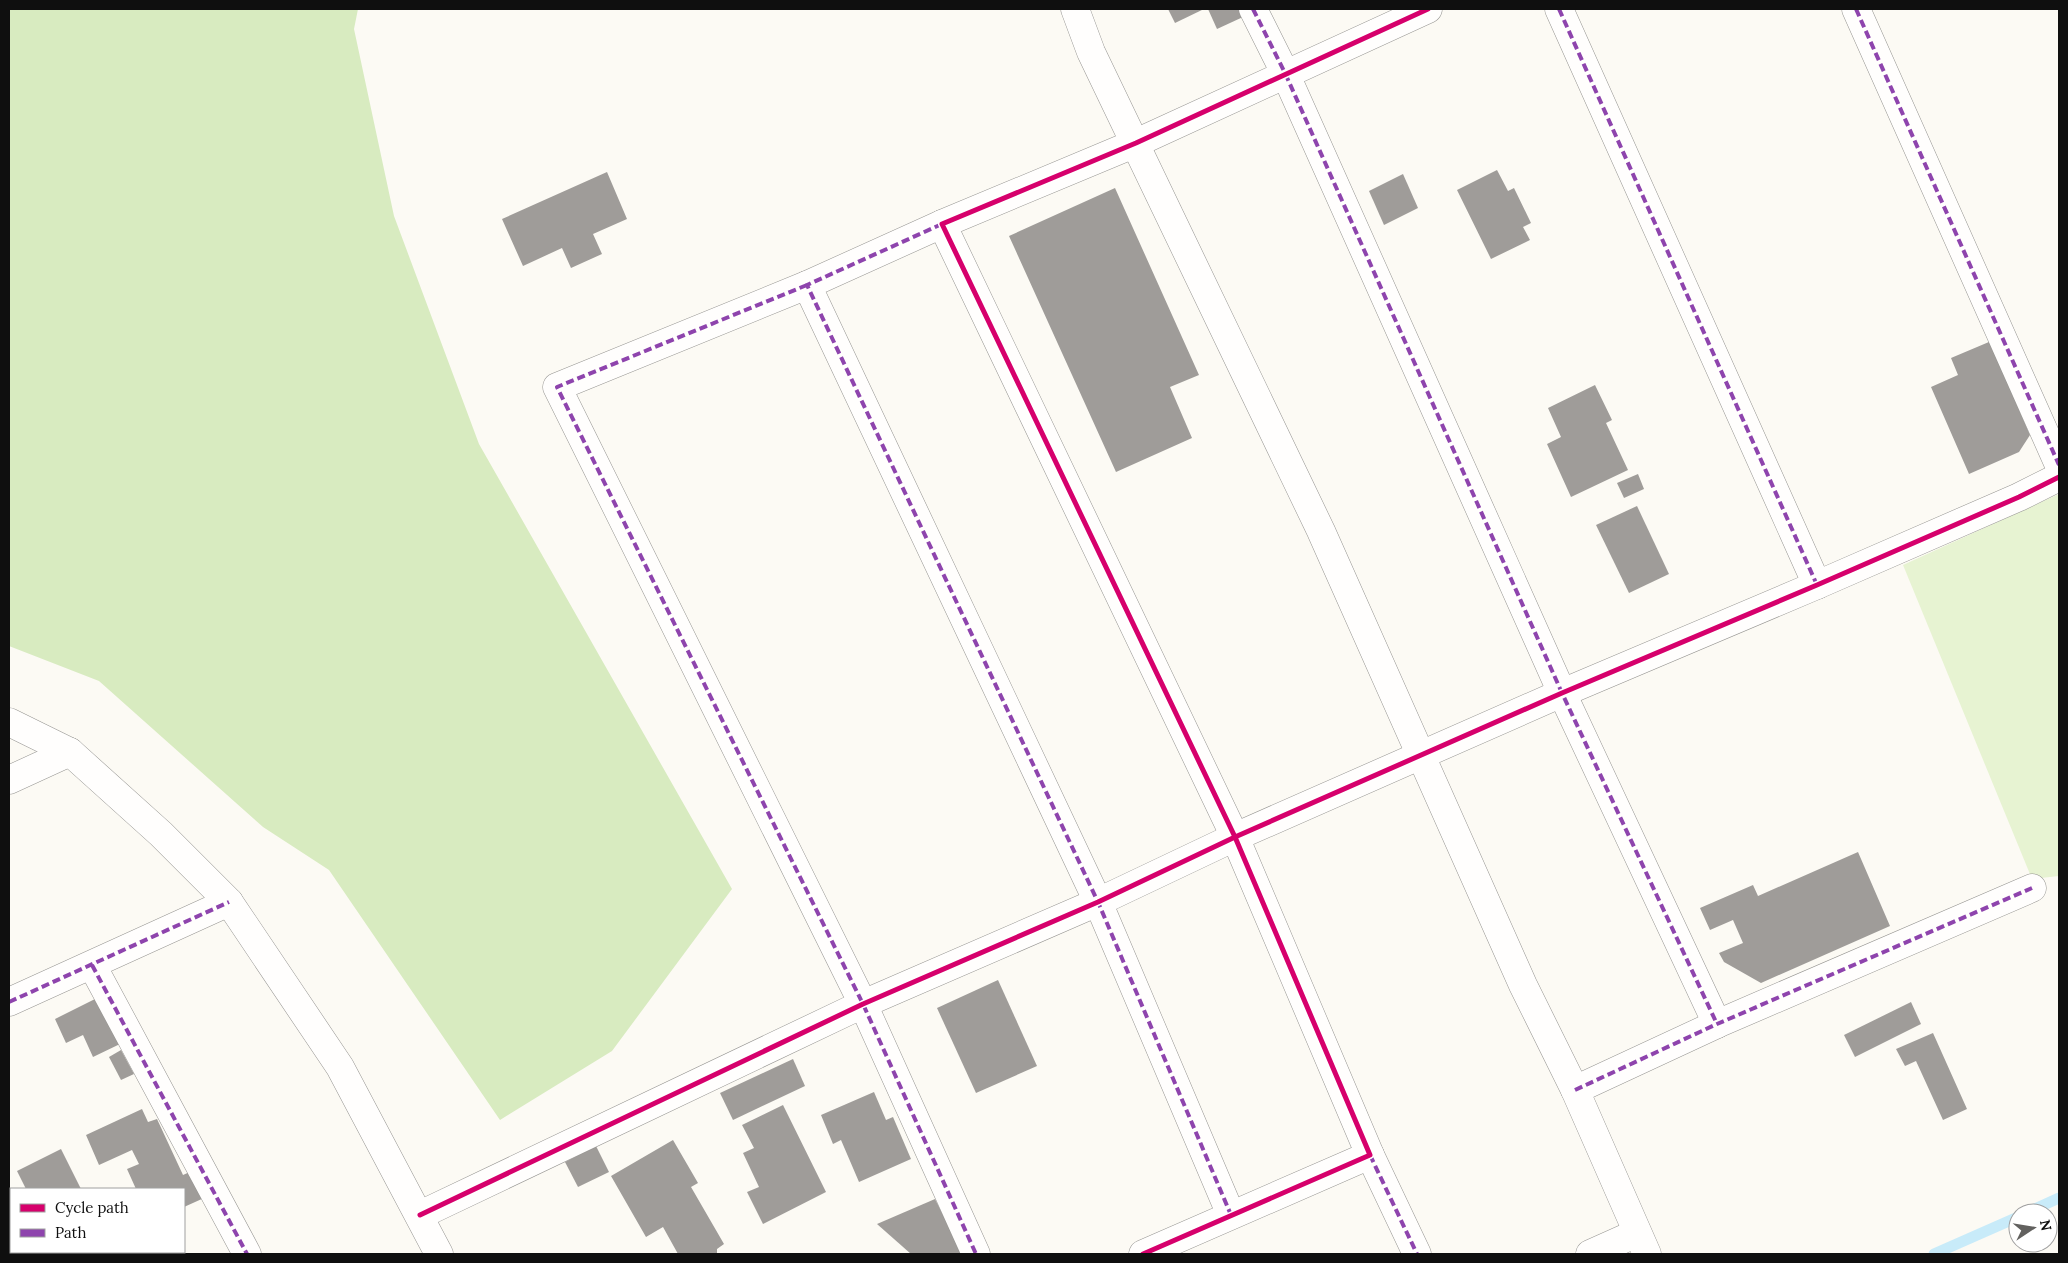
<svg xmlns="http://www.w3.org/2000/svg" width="2068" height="1263" viewBox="0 0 2068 1263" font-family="Lora,serif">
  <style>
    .green { fill: #e7f3d2 }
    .forest { fill: #d8ebc0 }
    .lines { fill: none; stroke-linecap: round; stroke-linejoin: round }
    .stream { stroke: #c8ebf9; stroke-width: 11 }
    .building { fill: #9f9c99 }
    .minor-casing { stroke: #969592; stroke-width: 29 }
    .minor { stroke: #fffefd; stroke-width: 28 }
    .quiet { stroke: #8e44ad; stroke-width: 4; stroke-dasharray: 8 4; stroke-linecap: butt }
    .cycleway-casing { stroke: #fff; stroke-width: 8 }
    .cycleway { stroke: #d6006c; stroke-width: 5 }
  </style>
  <rect width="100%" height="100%" fill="#fcfaf4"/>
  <path class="green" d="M2059,494V876L2032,879L1903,565Z"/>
  <path class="forest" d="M9,9H358L354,29L394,216L479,444L732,889L612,1051L500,1120L329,870L263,827L99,681L9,646Z"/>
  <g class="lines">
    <g class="stream">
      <path d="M2026,1213L2059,1198"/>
      <path d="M1934,1254L2018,1217"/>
    </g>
  </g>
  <g class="building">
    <path d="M1168,9H1204L1175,23Z"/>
    <path d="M1208,9H1239L1243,17L1217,29Z"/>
    <path d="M1497,170L1508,191L1514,188L1531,223L1523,227L1530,240L1491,259L1457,190Z"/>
    <path d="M607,172L627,219L593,234L602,254L571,268L562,248L523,266L502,219Z"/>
    <path d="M1403,174L1418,208L1384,225L1369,191Z"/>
    <path d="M1115,188L1199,375L1170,387L1192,438L1116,472L1009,236Z"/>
    <path d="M1996,339L2014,381L2008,384L2030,435L2019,452L1969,474L1931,387L1958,375L1951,358Z"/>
    <path d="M1595,385L1612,420L1606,423L1628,470L1571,497L1547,444L1561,437L1548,408Z"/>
    <path d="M1638,474L1644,489L1624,498L1617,483Z"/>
    <path d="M1637,506L1669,574L1629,593L1596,525Z"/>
    <path d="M1858,852L1890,926L1761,983L1724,962L1719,953L1743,943L1733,920L1710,930L1700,908L1753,885L1758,896Z"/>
    <path d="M998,980L1037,1066L976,1093L937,1008Z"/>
    <path d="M97,998L120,1044L93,1057L83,1035L66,1043L55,1019Z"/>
    <path d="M1911,1002L1921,1024L1855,1057L1844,1035Z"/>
    <path d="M1933,1033L1967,1109L1943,1120L1916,1061L1905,1066L1896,1049Z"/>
    <path d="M121,1050L134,1074L121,1080L109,1057Z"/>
    <path d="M793,1059L805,1086L733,1120L720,1093Z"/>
    <path d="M874,1092L886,1120L893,1117L911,1159L859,1182L841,1140L833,1144L821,1115Z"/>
    <path d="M783,1105L826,1192L763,1224L747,1192L759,1187L743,1153L754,1148L742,1125Z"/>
    <path d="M142,1109L148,1122L157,1119L183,1175L192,1171L204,1198L184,1207V1189H136L127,1169L139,1164L132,1150L99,1165L86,1135Z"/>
    <path d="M673,1140L698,1183L691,1187L724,1244L717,1249V1254H678L663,1227L646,1237L611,1176Z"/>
    <path d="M596,1146L609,1172L578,1187L565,1162Z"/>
    <path d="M61,1149L81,1189H26L17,1171Z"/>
    <path d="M935,1199L963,1254H911L877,1224Z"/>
    <path d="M58,1252H100L95,1254H59Z"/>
  </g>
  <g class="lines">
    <g class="minor-casing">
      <g id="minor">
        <path d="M1075,9L1091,52L1321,531L1523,985L1575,1090L1647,1254"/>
        <path d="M1253,9L1285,73L1562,693L1717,1024"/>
        <path d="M1559,9L1817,585"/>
        <path d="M1856,9L2059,465"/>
        <path d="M942,224L807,285L1098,902L1231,1215"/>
        <path d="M807,285L557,387L863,1004L976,1254"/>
        <path d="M9,722L70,752"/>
        <path d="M9,780L70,752L161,834L229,902L340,1067L439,1254"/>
        <path d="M92,965L247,1254"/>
        <path d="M9,1002L229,902"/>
        <path d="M1575,1090L1717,1024L2032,888"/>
        <path d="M1370,1155L1417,1254"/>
        <path d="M420,1215L863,1004L1098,902L1235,837L1562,693L1817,585L2019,497L2059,477"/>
        <path d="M1143,1254L1370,1155L1235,837L942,224L1136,143L1428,9"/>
        <path d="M1590,1254L1637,1233"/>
      </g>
    </g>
    <use href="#minor" class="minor"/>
    <g class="quiet">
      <path d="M1253,9L1285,73L1562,693L1717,1024"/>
      <path d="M1559,9L1817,585"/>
      <path d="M1856,9L2059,465"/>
      <path d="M942,224L807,285L1098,902L1231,1215"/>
      <path d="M807,285L557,387L863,1004L976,1254"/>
      <path d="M92,965L247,1254"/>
      <path d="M9,1002L229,902"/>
      <path d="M1575,1090L1717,1024L2032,888"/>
      <path d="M1370,1155L1417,1254"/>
    </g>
    <g class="cycleway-casing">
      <g id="cycleway">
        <path d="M420,1215L863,1004L1098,902L1235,837L1562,693L1817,585L2019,497L2059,477"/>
        <path d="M1143,1254L1370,1155L1235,837L942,224L1136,143L1428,9"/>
      </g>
    </g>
    <use href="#cycleway" class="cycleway"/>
  </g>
  <rect width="2068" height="1263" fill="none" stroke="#0f0f0f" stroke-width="20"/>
  <rect x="10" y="1188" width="175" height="65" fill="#ffffff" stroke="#9f9f9f"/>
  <rect x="20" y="1204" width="25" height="8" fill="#d6006c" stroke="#9f9f9f"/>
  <text x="55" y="1213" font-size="15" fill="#0f0f0f">Cycle path</text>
  <rect x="20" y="1229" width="25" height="8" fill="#8e44ad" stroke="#9f9f9f"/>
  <text x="55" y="1238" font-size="15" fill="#0f0f0f">Path</text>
  <g transform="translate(2033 1228) rotate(78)"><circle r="24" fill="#ffffff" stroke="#9f9f9f"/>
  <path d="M0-4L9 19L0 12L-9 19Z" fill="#62615f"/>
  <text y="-8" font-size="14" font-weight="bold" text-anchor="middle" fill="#0f0f0f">N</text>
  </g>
</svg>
